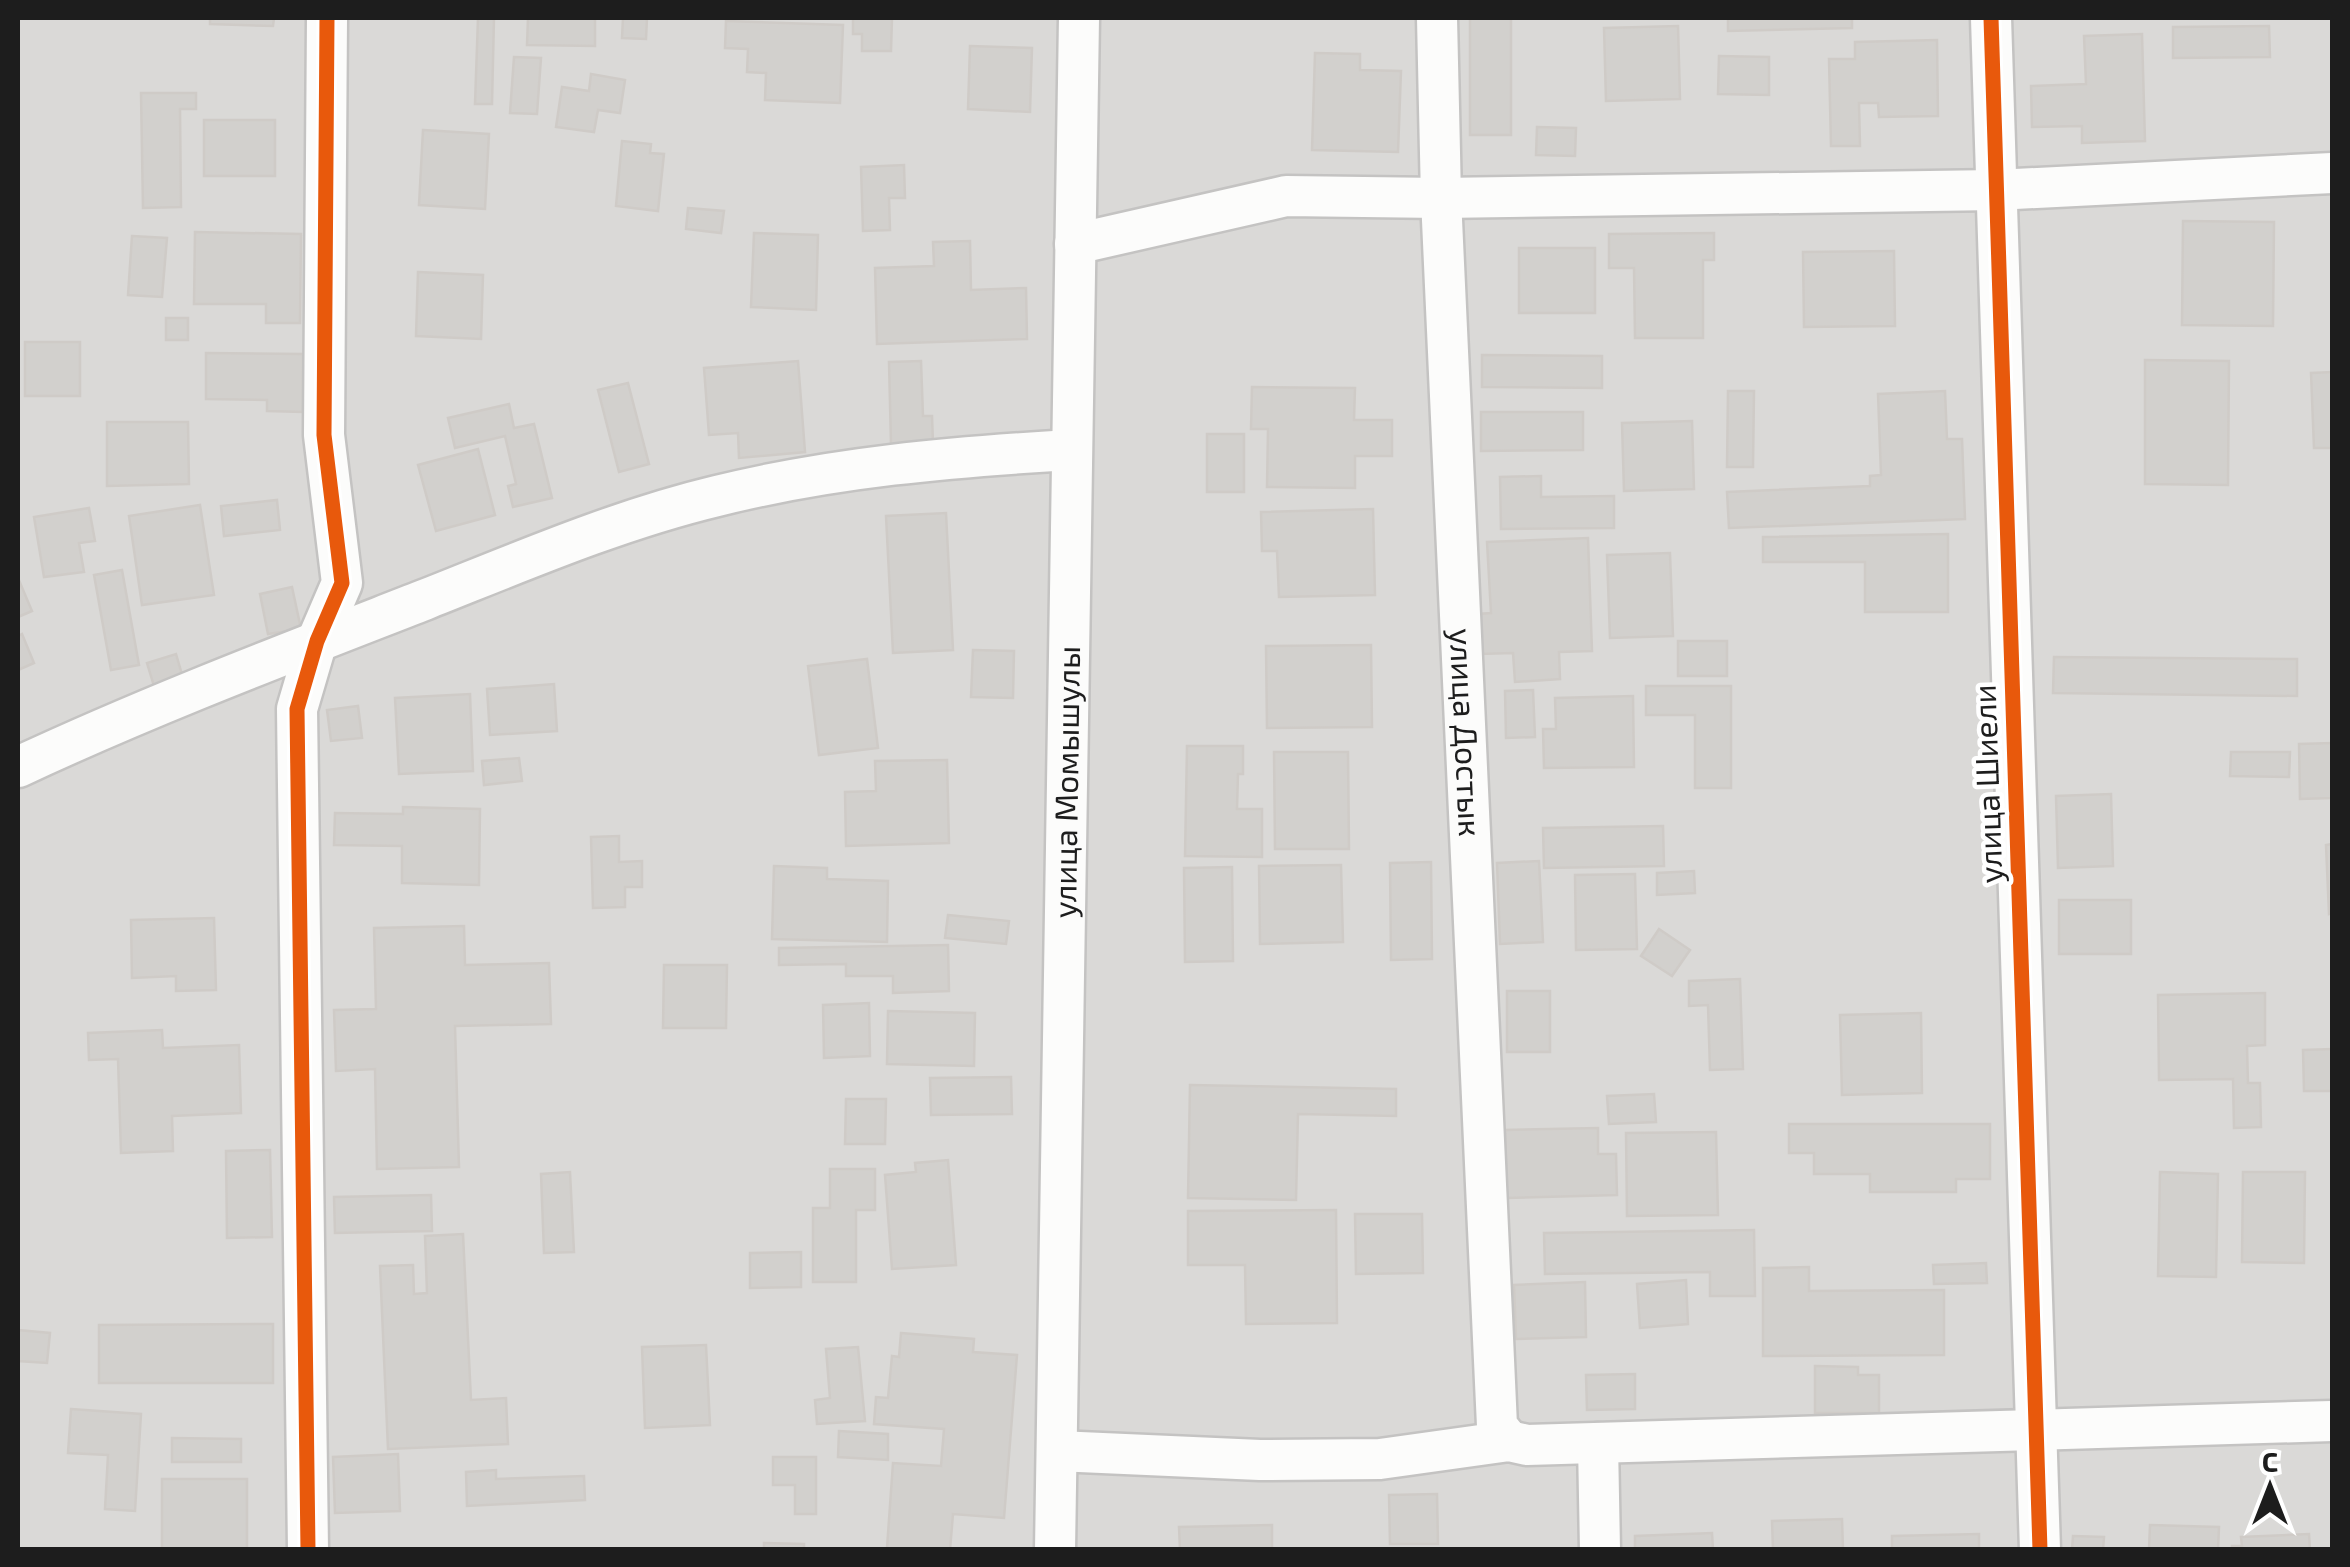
<svg xmlns="http://www.w3.org/2000/svg" width="2350" height="1567" viewBox="0 0 2350 1567" font-family="'Exo 2',sans-serif">
  <style>
    .residential { fill: #dad9d7 }
    .building { fill: #d2d0cd; stroke: #cfcbc7; stroke-width: 2.5 }
    .lines { fill: none; stroke-linecap: round; stroke-linejoin: round }
    .minor-casing { stroke: #c4c3c2; stroke-width: 45 }
    .minor { stroke: #fcfcfb; stroke-width: 40 }
    .cycleway-casing { stroke: #fff; stroke-width: 21 }
    .cycleway { stroke: #e8590c; stroke-width: 15 }
    .labels { text-anchor: middle; stroke-width: 9; stroke-linejoin: round; paint-order: stroke }
    .street-label { font-size: 32px; fill: #1d1d1d; stroke: #fff }
  </style>
  <rect width="100%" height="100%" fill="#ebe9e6"/>
  <rect class="residential" x="18" y="18" width="2314" height="1531"/>
  <g class="building">
    <path d="M210,18H274L273,26L210,24Z"/>
    <path d="M478,18H494L492,104H475Z"/>
    <path d="M528,18H595V46L527,45Z"/>
    <path d="M623,18H647L646,39L622,38Z"/>
    <path d="M853,18H892L891,51H862V34H853Z"/>
    <rect x="1470" y="18" width="41" height="117"/>
    <path d="M1728,18H1852V28L1728,31Z"/>
    <path d="M726,21L843,25L840,103L765,100L766,73L747,72L748,49L725,48Z"/>
    <path d="M1678,26L1680,99L1606,101L1604,28Z"/>
    <path d="M2269,26L2270,57L2173,58V27Z"/>
    <path d="M2142,34L2145,141L2082,143V126L2032,127L2031,86L2086,84L2084,36Z"/>
    <path d="M1937,40L1938,116L1879,117L1878,103H1859L1860,146H1831L1829,59H1855V42Z"/>
    <path d="M970,46L1032,48L1030,112L968,109Z"/>
    <path d="M1315,53L1360,54V70L1401,71L1398,152L1312,150Z"/>
    <path d="M1719,56L1769,57V95L1718,94Z"/>
    <path d="M514,57L541,58L537,114L510,113Z"/>
    <path d="M591,74L625,80L620,113L598,110L594,132L556,127L562,87L589,91Z"/>
    <path d="M141,93H196V109H180L181,207L143,208Z"/>
    <rect x="204" y="120" width="71" height="56"/>
    <path d="M1537,127L1576,128L1575,156L1536,155Z"/>
    <path d="M423,130L489,134L485,209L419,205Z"/>
    <path d="M622,141L651,144L650,153L664,154L658,211L616,206Z"/>
    <path d="M904,165L905,198H889L890,230L863,231L861,167Z"/>
    <path d="M688,208L724,211L721,233L686,229Z"/>
    <path d="M2183,221L2274,222L2273,326L2182,325Z"/>
    <path d="M195,232L301,234L300,323H266V304H194Z"/>
    <path d="M754,233L818,235L816,310L751,307Z"/>
    <path d="M1714,233V260H1703V338H1635L1634,268H1609V234Z"/>
    <path d="M132,236L167,238L162,297L128,295Z"/>
    <path d="M970,241L971,290L1026,288L1027,339L877,344L875,268L934,266L933,242Z"/>
    <rect x="1519" y="248" width="76" height="65"/>
    <path d="M1894,251L1895,326L1804,327L1803,252Z"/>
    <path d="M418,272L483,275L481,339L416,336Z"/>
    <rect x="166" y="318" width="22" height="22"/>
    <rect x="25" y="342" width="55" height="54"/>
    <path d="M206,353L303,354V412L267,411V400L206,399Z"/>
    <path d="M1482,355L1602,356V388L1482,387Z"/>
    <path d="M2145,360L2229,361L2228,485L2145,484Z"/>
    <path d="M798,361L805,452L739,458L738,433L709,435L704,368Z"/>
    <path d="M921,361L923,416H932L933,443L891,444L889,362Z"/>
    <path d="M2332,372V448H2314L2311,373Z"/>
    <path d="M628,383L649,464L619,472L598,390Z"/>
    <path d="M1252,387L1355,388L1354,420H1392V456H1355V488L1267,487L1268,429H1251Z"/>
    <path d="M1728,391H1754L1753,467H1727Z"/>
    <path d="M1945,391L1947,439H1962L1965,519L1729,528L1727,492L1870,486V476L1881,475L1878,394Z"/>
    <path d="M509,404L514,428L534,424L552,498L513,507L508,486L516,484L505,436L455,448L448,418Z"/>
    <path d="M1481,412H1583V450L1481,451Z"/>
    <path d="M1692,421L1694,489L1624,491L1622,423Z"/>
    <path d="M107,422H188L189,484L107,486Z"/>
    <rect x="1207" y="434" width="37" height="58"/>
    <path d="M478,449L495,515L436,531L418,465Z"/>
    <path d="M1541,476V497L1614,496V528L1501,529L1500,477Z"/>
    <path d="M277,500L280,530L224,536L221,506Z"/>
    <path d="M200,505L214,595L142,605L129,516Z"/>
    <path d="M89,508L95,541L79,543L84,572L44,577L34,517Z"/>
    <path d="M1373,509L1375,595L1279,597L1277,551H1262L1261,512Z"/>
    <path d="M946,513L953,650L893,653L886,516Z"/>
    <path d="M1948,534V612H1865V562H1763V537Z"/>
    <path d="M1588,538L1592,651L1559,652L1560,679L1515,682L1513,653L1479,654L1477,614L1491,613L1487,542Z"/>
    <path d="M1670,553L1673,636L1610,638L1607,555Z"/>
    <path d="M122,570L139,665L111,670L94,575Z"/>
    <path d="M18,578L32,611L18,617Z"/>
    <path d="M292,587L301,629L268,634L260,594Z"/>
    <path d="M22,634L34,663L18,670V636Z"/>
    <rect x="1678" y="641" width="49" height="35"/>
    <path d="M1371,645L1372,727L1267,728L1266,646Z"/>
    <path d="M973,650L1014,651L1013,698L971,697Z"/>
    <path d="M176,654L183,678L154,686L147,663Z"/>
    <path d="M2054,657L2297,659V696L2053,693Z"/>
    <path d="M867,659L878,748L819,755L808,666Z"/>
    <path d="M554,684L557,731L490,735L487,689Z"/>
    <path d="M1646,686H1731V788H1695V715H1646Z"/>
    <path d="M1533,690L1535,737L1506,738L1505,691Z"/>
    <path d="M470,694L473,771L399,774L395,698Z"/>
    <path d="M1633,696L1634,767L1544,768L1543,729H1556L1555,698Z"/>
    <path d="M358,706L362,738L331,741L327,710Z"/>
    <path d="M2332,743V798L2300,799L2299,744Z"/>
    <path d="M1187,746H1243V774H1238L1237,809H1262V857L1185,856Z"/>
    <path d="M1274,752H1348L1349,849H1275Z"/>
    <path d="M2231,752H2290L2289,777L2230,776Z"/>
    <path d="M519,758L522,781L484,785L482,761Z"/>
    <path d="M947,760L949,843L846,846L845,792L876,791L875,761Z"/>
    <path d="M2111,794L2113,866L2058,868L2056,796Z"/>
    <path d="M403,807L480,809L479,885L402,883V846L334,845L335,813L403,814Z"/>
    <path d="M1663,826L1664,866L1544,868L1543,828Z"/>
    <path d="M619,836V862L642,861V887H625V907L593,908L591,837Z"/>
    <path d="M2332,844V913L2329,914L2326,845Z"/>
    <path d="M1539,861L1543,942L1500,944L1497,863Z"/>
    <path d="M1431,862L1432,959L1391,960L1390,863Z"/>
    <path d="M1341,865L1343,942L1260,944L1259,866Z"/>
    <path d="M774,866L827,868V879L888,881L887,942L772,939Z"/>
    <path d="M1232,867L1233,961L1185,962L1184,868Z"/>
    <path d="M1694,871L1695,893L1657,895V873Z"/>
    <path d="M1635,874L1637,949L1576,950L1575,875Z"/>
    <rect x="2059" y="900" width="72" height="54"/>
    <path d="M948,915L1009,921L1006,944L945,938Z"/>
    <path d="M214,918L216,990L176,991V976L132,978L131,920Z"/>
    <path d="M464,926L465,965L549,963L551,1024L455,1026L459,1167L377,1169L375,1069L336,1071L334,1010L376,1009L374,928Z"/>
    <path d="M1659,929L1690,950L1672,976L1641,956Z"/>
    <path d="M948,945L949,991L893,993V976H846V964L779,965V948Z"/>
    <path d="M664,965H727L726,1028H663Z"/>
    <path d="M1740,979L1743,1069L1710,1070L1708,1005L1689,1006V981Z"/>
    <rect x="1507" y="991" width="43" height="61"/>
    <path d="M2265,993V1045L2247,1046L2248,1083H2260L2261,1127L2234,1128L2233,1079L2159,1080L2158,995Z"/>
    <path d="M869,1003L870,1056L824,1058L823,1005Z"/>
    <path d="M888,1011L975,1013L974,1066L887,1064Z"/>
    <path d="M1921,1013L1922,1093L1842,1095L1840,1015Z"/>
    <path d="M162,1030L163,1048L239,1045L241,1113L172,1116L173,1151L121,1153L118,1059L89,1060L88,1033Z"/>
    <path d="M2332,1049V1091H2304L2303,1050Z"/>
    <path d="M1011,1077L1012,1114L931,1115L930,1078Z"/>
    <path d="M1190,1085L1396,1089V1116L1298,1114L1296,1200L1188,1198Z"/>
    <path d="M1654,1094L1656,1122L1609,1124L1607,1096Z"/>
    <path d="M846,1099H886L885,1144H845Z"/>
    <path d="M1789,1124H1990V1179H1956V1192H1870V1174H1814V1153H1789Z"/>
    <path d="M1598,1128V1154H1616L1617,1195L1507,1198L1505,1130Z"/>
    <path d="M1716,1132L1718,1215L1627,1216L1626,1133Z"/>
    <path d="M270,1150L272,1237L227,1238L226,1151Z"/>
    <path d="M948,1160L956,1265L892,1269L885,1175L916,1172L915,1163Z"/>
    <path d="M830,1169H875V1210H856V1282H813V1208H830Z"/>
    <path d="M570,1172L574,1252L544,1253L541,1174Z"/>
    <path d="M2160,1172L2218,1174L2216,1277L2158,1276Z"/>
    <path d="M2243,1172H2305L2304,1263L2242,1262Z"/>
    <path d="M431,1195L432,1231L335,1233L334,1197Z"/>
    <path d="M1336,1210L1337,1323L1246,1324L1245,1265H1188V1211Z"/>
    <path d="M1355,1214H1422L1423,1273L1356,1274Z"/>
    <path d="M1754,1230L1755,1296H1710V1272L1545,1274L1544,1233Z"/>
    <path d="M463,1234L471,1400L506,1398L508,1444L388,1449L380,1266L413,1265L414,1294L427,1293L425,1236Z"/>
    <path d="M801,1252V1287L750,1288V1253Z"/>
    <path d="M1986,1263L1987,1283L1934,1284L1933,1265Z"/>
    <path d="M1809,1267V1291L1944,1290V1355L1763,1356V1268Z"/>
    <path d="M1686,1280L1688,1324L1640,1328L1637,1284Z"/>
    <path d="M1585,1282L1586,1337L1516,1339L1514,1285Z"/>
    <path d="M273,1324V1383H99V1325Z"/>
    <path d="M18,1330L50,1333L47,1363L18,1361Z"/>
    <path d="M901,1333L974,1339L973,1352L1017,1355L1004,1518L953,1514L950,1550L887,1548L893,1463L941,1466L944,1429L874,1424L876,1397L888,1398L892,1356L899,1357Z"/>
    <path d="M706,1345L710,1425L645,1428L642,1347Z"/>
    <path d="M858,1347L865,1421L817,1424L815,1400L830,1398L826,1349Z"/>
    <path d="M1815,1366L1858,1367V1375H1879V1413H1815Z"/>
    <path d="M1635,1374V1409L1587,1410L1586,1375Z"/>
    <path d="M71,1409L141,1414L135,1511L105,1509L108,1455L68,1453Z"/>
    <path d="M839,1431L888,1434V1460L838,1457Z"/>
    <path d="M172,1438L241,1439V1462H172Z"/>
    <path d="M398,1454L400,1511L335,1513L333,1457Z"/>
    <path d="M773,1457H816V1514H795V1485H773Z"/>
    <path d="M496,1470V1479L584,1476L585,1500L467,1506L466,1472Z"/>
    <rect x="162" y="1479" width="85" height="71"/>
    <path d="M1437,1494L1438,1544H1390L1389,1495Z"/>
    <path d="M1842,1519L1843,1550H1773L1772,1521Z"/>
    <path d="M1272,1525V1550H1180L1179,1527Z"/>
    <path d="M2150,1525L2219,1527L2218,1550H2149Z"/>
    <path d="M1712,1533L1713,1550H1635V1536Z"/>
    <path d="M1979,1534V1550H1892V1536Z"/>
    <path d="M2309,1534L2310,1550H2232V1546H2242L2241,1537Z"/>
    <path d="M2073,1536L2104,1537L2103,1550H2072Z"/>
    <path d="M764,1543L804,1544V1550H764Z"/>
  </g>
  <g class="lines">
    <g class="minor-casing">
      <g id="minor">
        <path id="s1" d="M1437,18L1441,198L1497,1426L1509,1441"/>
        <path d="M1991,18L2040,1550"/>
        <path d="M1075,244L1286,196L1441,198L1996,190L2332,173"/>
        <path d="M18,767C151,705 288,653 424,600C520,562 617,520 717,496C834,467 951,457 1070,450"/>
        <path d="M1598,1443L1600,1550"/>
        <path d="M1057,1451L1260,1460L1380,1459L1509,1441L1527,1445L2332,1421"/>
        <path d="M308,1550L297,709L317,641L342,583L324,435L327,18"/>
        <path id="s2" d="M1055,1550L1079,18"/>
      </g>
    </g>
    <use href="#minor" class="minor"/>
    <g class="cycleway-casing">
      <g id="cycleway">
        <path d="M1991,18L2040,1550"/>
        <path d="M308,1550L297,709L317,641L342,583L324,435L327,18"/>
      </g>
    </g>
    <use href="#cycleway" class="cycleway"/>
  </g>
  <g class="labels">
    <g class="street-label">
      <text dy="11" stroke="none"><textPath href="#s1" startOffset="715">улица Достык</textPath></text>
      <text dy="11" stroke="none"><textPath href="#s2" startOffset="768">улица Момышулы</textPath></text>
      <text transform="translate(1988 784) rotate(-92)" y="11">улица Шиели</text>
    </g>
  </g>
  <rect width="2350" height="1567" fill="none" stroke="#1d1d1d" stroke-width="40"/>
  <g transform="translate(2270 1487)" stroke="#ffffff" stroke-width="8" paint-order="stroke">
  <path d="M0-8L18 38L0 25L-18 38Z" fill="#1d1d1d"/>
  <text y="-15" font-size="28" font-weight="bold" text-anchor="middle" fill="#1d1d1d">С</text>
  </g>
</svg>
